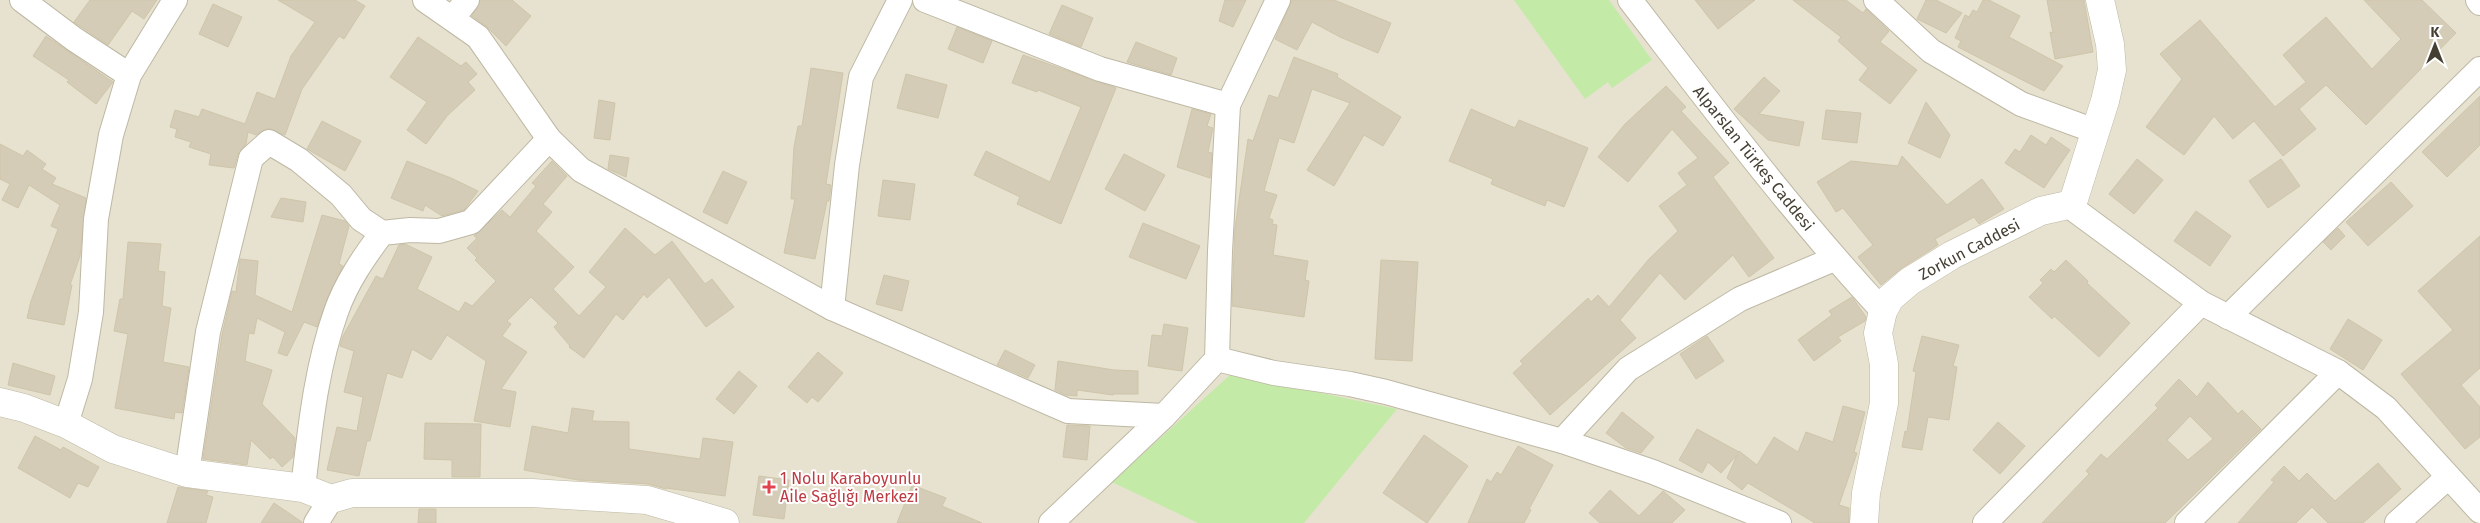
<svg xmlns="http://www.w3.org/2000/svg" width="2480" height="523" viewBox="0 0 2480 523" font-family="'Fira Sans',sans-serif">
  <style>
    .residential { fill: #e6e2cf }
    .green { fill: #c3eaa7 }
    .building { fill: #d4ccb7; stroke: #cfc5a9; fill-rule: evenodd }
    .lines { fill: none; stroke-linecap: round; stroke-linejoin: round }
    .minor-casing { stroke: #beb8a4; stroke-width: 26 }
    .tertiary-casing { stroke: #beb8a4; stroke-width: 29 }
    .minor { stroke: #fff; stroke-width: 24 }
    .tertiary { stroke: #fff; stroke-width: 28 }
    .health-dot { fill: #e0444e; stroke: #fff; stroke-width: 2 }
    .labels { text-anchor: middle; stroke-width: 4; stroke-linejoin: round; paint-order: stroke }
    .street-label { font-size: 16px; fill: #443f32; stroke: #fff }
    .health-label { font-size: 16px; fill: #be3a42; stroke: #fff; text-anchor: start }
  </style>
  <rect width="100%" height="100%" fill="#f2efe2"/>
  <rect class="residential" x="0" y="0" width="2480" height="523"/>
  <g class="green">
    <path d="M1514,0H1609L1652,60L1612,88L1608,82L1585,99Z"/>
    <path d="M1231,374L1397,409L1304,523H1198L1112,482Z"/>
  </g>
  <g class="building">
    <path d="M90,0H157L144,19L132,11L108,45L74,22Z"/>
    <path d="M278,0H355L365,6L344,39L339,36L302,89L285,135L268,128L256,135L248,132L246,144L238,154L234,168L209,165L211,154L189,147L191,142L175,137L177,129L170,127L175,110L199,117L202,109L245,124L257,92L275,99L291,56L315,22Z"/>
    <path d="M480,0H512L531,16L506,46L486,26L472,16Z"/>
    <path d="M1225,0H1246L1233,27L1219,21Z"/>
    <path d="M1292,0H1334L1391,23L1378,53L1340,37L1312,22L1297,50L1275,39Z"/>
    <path d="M1695,0H1755L1718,29Z"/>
    <path d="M1793,0H1846L1863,13L1866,9L1889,31L1880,42L1917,70L1890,104L1859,80L1868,68L1838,41L1841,37Z"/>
    <path d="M1926,0H1936L1962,13L1946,33L1917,19Z"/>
    <path d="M1983,0H1989L2020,16L2009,37L2063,66L2044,91L1958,47L1961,41L1955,38L1965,15L1969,17L1973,10L1977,12Z"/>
    <path d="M2047,0H2084L2093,52L2055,59L2050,32L2053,33Z"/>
    <path d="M2364,0H2422L2456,33L2366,125L2326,85L2299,109L2316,129L2283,156L2254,121L2233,139L2214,116L2184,155L2146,127L2182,79L2160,54L2200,20L2275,107L2306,82L2283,55L2326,17L2372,69L2401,39Z"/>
    <path d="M213,4L242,17L228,47L199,34Z"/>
    <path d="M1062,5L1093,18L1081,47L1049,34Z"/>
    <path d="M957,27L992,41L983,63L948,49Z"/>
    <path d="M46,36L113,82L96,104L67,82L69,80L33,56Z"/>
    <path d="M418,37L461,66L466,62L477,74L468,82L475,90L447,116L426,144L407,130L427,102L390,77Z"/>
    <path d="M1136,42L1177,58L1171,75L1127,62Z"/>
    <path d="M1023,55L1116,88L1061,224L1017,204L1020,197L974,175L986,151L1050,182L1081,107L1038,90L1037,92L1012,83Z"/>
    <path d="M1294,57L1338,74L1337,77L1401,117L1383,146L1364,135L1334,186L1307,170L1350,103L1312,89L1294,143L1279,138L1264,191L1277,195L1269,218L1273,220L1272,224L1277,225L1273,255L1308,261L1305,280L1309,281L1304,317L1232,306L1235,228L1248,139L1253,141L1269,95L1278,98Z"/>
    <path d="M811,68L843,73L826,184L831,185L829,201H827L815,259L784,253L795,199H791L794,147L798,126H802Z"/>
    <path d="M906,74L947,85L938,118L897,108Z"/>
    <path d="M1764,77L1780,91L1759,114L1804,122L1799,146L1768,140L1734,109Z"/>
    <path d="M1666,86L1686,107L1681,111L1729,163L1713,177L1774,258L1749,277L1733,255L1685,300L1660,273L1620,320L1636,338L1550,415L1513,373L1523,364L1520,361L1588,298L1591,302L1598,295L1609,307L1649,259L1678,231L1659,206L1687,185L1678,173L1698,158L1672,129L1628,182L1598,157L1625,124Z"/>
    <path d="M2480,96V145L2447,177L2422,152Z"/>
    <path d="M599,100L615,103L610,140L594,138Z"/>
    <path d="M1926,102L1950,135L1940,158L1908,143Z"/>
    <path d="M1192,109L1211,114L1207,126L1213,128L1208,152L1212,153L1210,178L1177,167Z"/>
    <path d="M1471,109L1515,128L1519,120L1588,148L1564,207L1547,200L1545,206L1491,184L1493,179L1449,161Z"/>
    <path d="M1826,110L1861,113L1857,143L1822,139Z"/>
    <path d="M322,121L361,141L345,171L307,149Z"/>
    <path d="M2031,135L2046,145L2051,137L2070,150L2044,188L2005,163L2015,149L2020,152Z"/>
    <path d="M0,144L23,156L27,150L46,164L42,169L56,178L52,184L86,198L80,256L70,285H72L64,325L27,318L31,301L58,229L51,226L60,205L29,185L18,208L2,200L10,184L0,179Z"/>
    <path d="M1124,154L1165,175L1145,211L1105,189Z"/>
    <path d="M610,155L629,158L626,177L608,169Z"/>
    <path d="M1902,156L1947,205L1982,179L2004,209L1979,224L1974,217L1935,239L1938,245L1902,268L1881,285L1858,257L1873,245L1843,208L1836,212L1817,182L1851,161L1898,166Z"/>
    <path d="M2137,159L2163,180L2134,214L2109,194Z"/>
    <path d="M2281,159L2300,186L2268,208L2249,181Z"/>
    <path d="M407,161L451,178L478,191L464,210L442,216L425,205L423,211L391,198Z"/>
    <path d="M552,161L567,176L543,204L552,212L536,231L574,267L553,289L579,316L606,287L589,272L625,228L655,255L672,241L705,284L712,279L734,307L706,327L669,277L647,298L644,294L623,320L616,314L584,358L569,347L570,346L554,327L558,323L531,297L507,321L511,324L502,336L527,352L501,389L516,392L510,427L474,421L486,361L447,335L431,360L412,349L402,378L387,373L370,441H367L359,476L327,470L337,427L357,431L363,397L344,392L354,351L340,346L343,336L376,276L383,279L399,245L405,244L432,257L417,289L459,312L465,302L472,306L496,281L475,260L477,258L467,248L477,238L474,236L502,210L510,217L536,186L532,183Z"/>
    <path d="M723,171L747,182L727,224L703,212Z"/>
    <path d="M883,180L915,184L910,220L878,216Z"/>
    <path d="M2391,182L2413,206L2368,246L2346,222Z"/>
    <path d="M281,198L306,202L303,222L271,217Z"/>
    <path d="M2196,211L2231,236L2210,266L2174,241Z"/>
    <path d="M322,215L345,221L349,226L339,264L343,266L328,296L317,327L304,322L287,356L278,353L285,332L257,318L254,334L249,333L245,361L272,370L262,404L295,438L293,457L282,467L273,457L270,459L251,440L247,465L203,459L222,335L232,291L236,292L240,259L258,261L255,295L292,312Z"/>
    <path d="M1143,223L1200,246L1186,279L1129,257Z"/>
    <path d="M2338,228L2345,236L2331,250L2323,242Z"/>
    <path d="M2480,236V368L2461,385L2480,407V437L2465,449L2401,374L2453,330L2418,291Z"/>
    <path d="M128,242L161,244L158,271L165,272L162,306L171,308L163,362L189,367L182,413L175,412L174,419L115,408L128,334L114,331L120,299H123Z"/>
    <path d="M1381,260L1418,262L1412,361L1375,359Z"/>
    <path d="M2066,260L2088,281L2087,283L2130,323L2099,357L2054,316L2052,319L2029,297L2043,283L2040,280L2051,269L2054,272Z"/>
    <path d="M884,275L909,281L902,311L876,304Z"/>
    <path d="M1852,297L1866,317L1865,321L1838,337L1841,341L1814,361L1798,340L1832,315L1829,311Z"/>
    <path d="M2348,319L2382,340L2363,370L2330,349Z"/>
    <path d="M1164,324L1188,328L1182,371L1148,366L1152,335L1162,336Z"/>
    <path d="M1707,336L1724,361L1696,379L1680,354Z"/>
    <path d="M1922,336L1959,345L1953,366L1957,367L1949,420L1928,417L1922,450L1902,447L1905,431L1907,432L1916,372L1913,371Z"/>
    <path d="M1005,350L1035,365L1028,378L997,365Z"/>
    <path d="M818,352L843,373L818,402L812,397L807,403L788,387Z"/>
    <path d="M1058,361L1114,370L1138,371V394H1114L1113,395L1077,390V396L1066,395L1055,390Z"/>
    <path d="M13,363L55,376L50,395L8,385Z"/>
    <path d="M739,371L757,386L734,414L716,399Z"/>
    <path d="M2179,379L2197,397L2208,382L2238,414L2242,410L2261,429L2165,523H2042L2089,474L2086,471L2101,454L2107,459L2158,408L2155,405ZM2190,416L2213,439L2188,460L2167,440Z"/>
    <path d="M1843,406L1865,412L1854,452L1857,453L1839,505L1849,508V523H1815L1748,483L1742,490L1727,478L1737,455L1721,473L1708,462L1702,473L1679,460L1697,429L1739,452V451L1757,465L1774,437L1798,452L1806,432L1833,442Z"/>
    <path d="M572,408L594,411L592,421L629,422V449L700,459L703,438L733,442L725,496L666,488V489L648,484L578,480L524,470L532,426L568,433Z"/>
    <path d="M1622,412L1654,437L1641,453L1626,448L1606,433Z"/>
    <path d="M1998,422L2025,446L2000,474L1973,450Z"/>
    <path d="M425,423L481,424L480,477H452V460L424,459Z"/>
    <path d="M1067,425L1090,426L1087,460L1063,457Z"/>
    <path d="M1424,435L1468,466L1427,523L1383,493Z"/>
    <path d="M35,436L61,450L63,447L99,467L88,487L78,483L70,498L18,468Z"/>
    <path d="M1518,446L1553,465L1529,509L1531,510L1524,523H1468L1487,479L1491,482L1497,472L1501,475Z"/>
    <path d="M2378,463L2401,489L2363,523H2328L2312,507L2296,523H2238L2274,482L2271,480L2284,466L2299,481L2307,473L2335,501Z"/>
    <path d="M759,476L789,480L784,519L753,515Z"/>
    <path d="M912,485L946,498L942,506L982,523H897Z"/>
    <path d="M178,487L208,491L206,495L213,497L206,523H167Z"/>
    <path d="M1610,490L1639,516L1663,491L1685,510L1672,523H1600L1589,513Z"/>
    <path d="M274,503L302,522V523H261Z"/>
    <path d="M419,509H436V523H418Z"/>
  </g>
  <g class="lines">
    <g class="minor-casing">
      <g id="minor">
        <path d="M22,0L74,39L129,75"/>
        <path d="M425,0L478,37L549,139L581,170L832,308L1068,411L1164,416L1051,523"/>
        <path d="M925,0L1100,69L1228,105"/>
        <path d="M1630,0C1712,106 1792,213 1883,311"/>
        <path d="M1876,0L1931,51L2021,104L2095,131"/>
        <path d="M2478,0L2480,3"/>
        <path d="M453,18L467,0"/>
        <path d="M2068,205L2201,303L2338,372L2386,408L2480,511"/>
        <path d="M832,308L847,165L861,77L900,0"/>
        <path d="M2228,317L2480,69"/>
        <path d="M1217,359L1220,251L1228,105L1278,0"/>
        <path d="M1164,416L1217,359L1274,373L1350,384L1386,392L1562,441L1653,472L1779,523"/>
        <path d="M66,424L80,379L91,312L96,219L111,135L129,75L175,0"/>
        <path d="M1562,441L1628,369L1740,299L1834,259"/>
        <path d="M187,473L208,332L251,158L269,142L299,160L341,195L361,219L382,233"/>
        <path d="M303,488C310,429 316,368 336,312C346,283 364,257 382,233L410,230L439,231L471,222L549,139"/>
        <path d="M316,523L331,499"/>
        <path d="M1985,523L2201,303"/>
        <path d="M2187,523L2338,372"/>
        <path d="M2397,523L2448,477"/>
      </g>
    </g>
    <g class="tertiary-casing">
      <g id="tertiary">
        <path d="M0,402L24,408L66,424L113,449L187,473L303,488L331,499L352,493H532L647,500L725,523"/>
        <path d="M1864,523L1866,493L1884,403V364L1878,333L1883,311L1890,298L1910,281L1952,255L2041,211L2068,205L2074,199L2105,101L2112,70L2110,44L2100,0"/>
      </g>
    </g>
    <use href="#minor" class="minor"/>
    <use href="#tertiary" class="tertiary"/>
  </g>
  <path class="health-dot" d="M766.5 479.5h5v5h5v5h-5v5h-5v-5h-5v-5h5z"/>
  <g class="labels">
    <g class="street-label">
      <text transform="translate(1754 158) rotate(51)" y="6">Alparslan Türkeş Caddesi</text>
      <text transform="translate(1969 249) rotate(-28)" y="6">Zorkun Caddesi</text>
    </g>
    <g class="health-label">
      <text x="780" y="484">1 Nolu Karaboyunlu<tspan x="780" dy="18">Aile Sağlığı Merkezi</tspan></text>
    </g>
  </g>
  <g transform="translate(2435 45)" stroke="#ffffff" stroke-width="4" paint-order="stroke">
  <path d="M0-4L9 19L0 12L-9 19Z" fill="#443f32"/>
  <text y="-8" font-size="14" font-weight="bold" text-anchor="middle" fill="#443f32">K</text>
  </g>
</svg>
